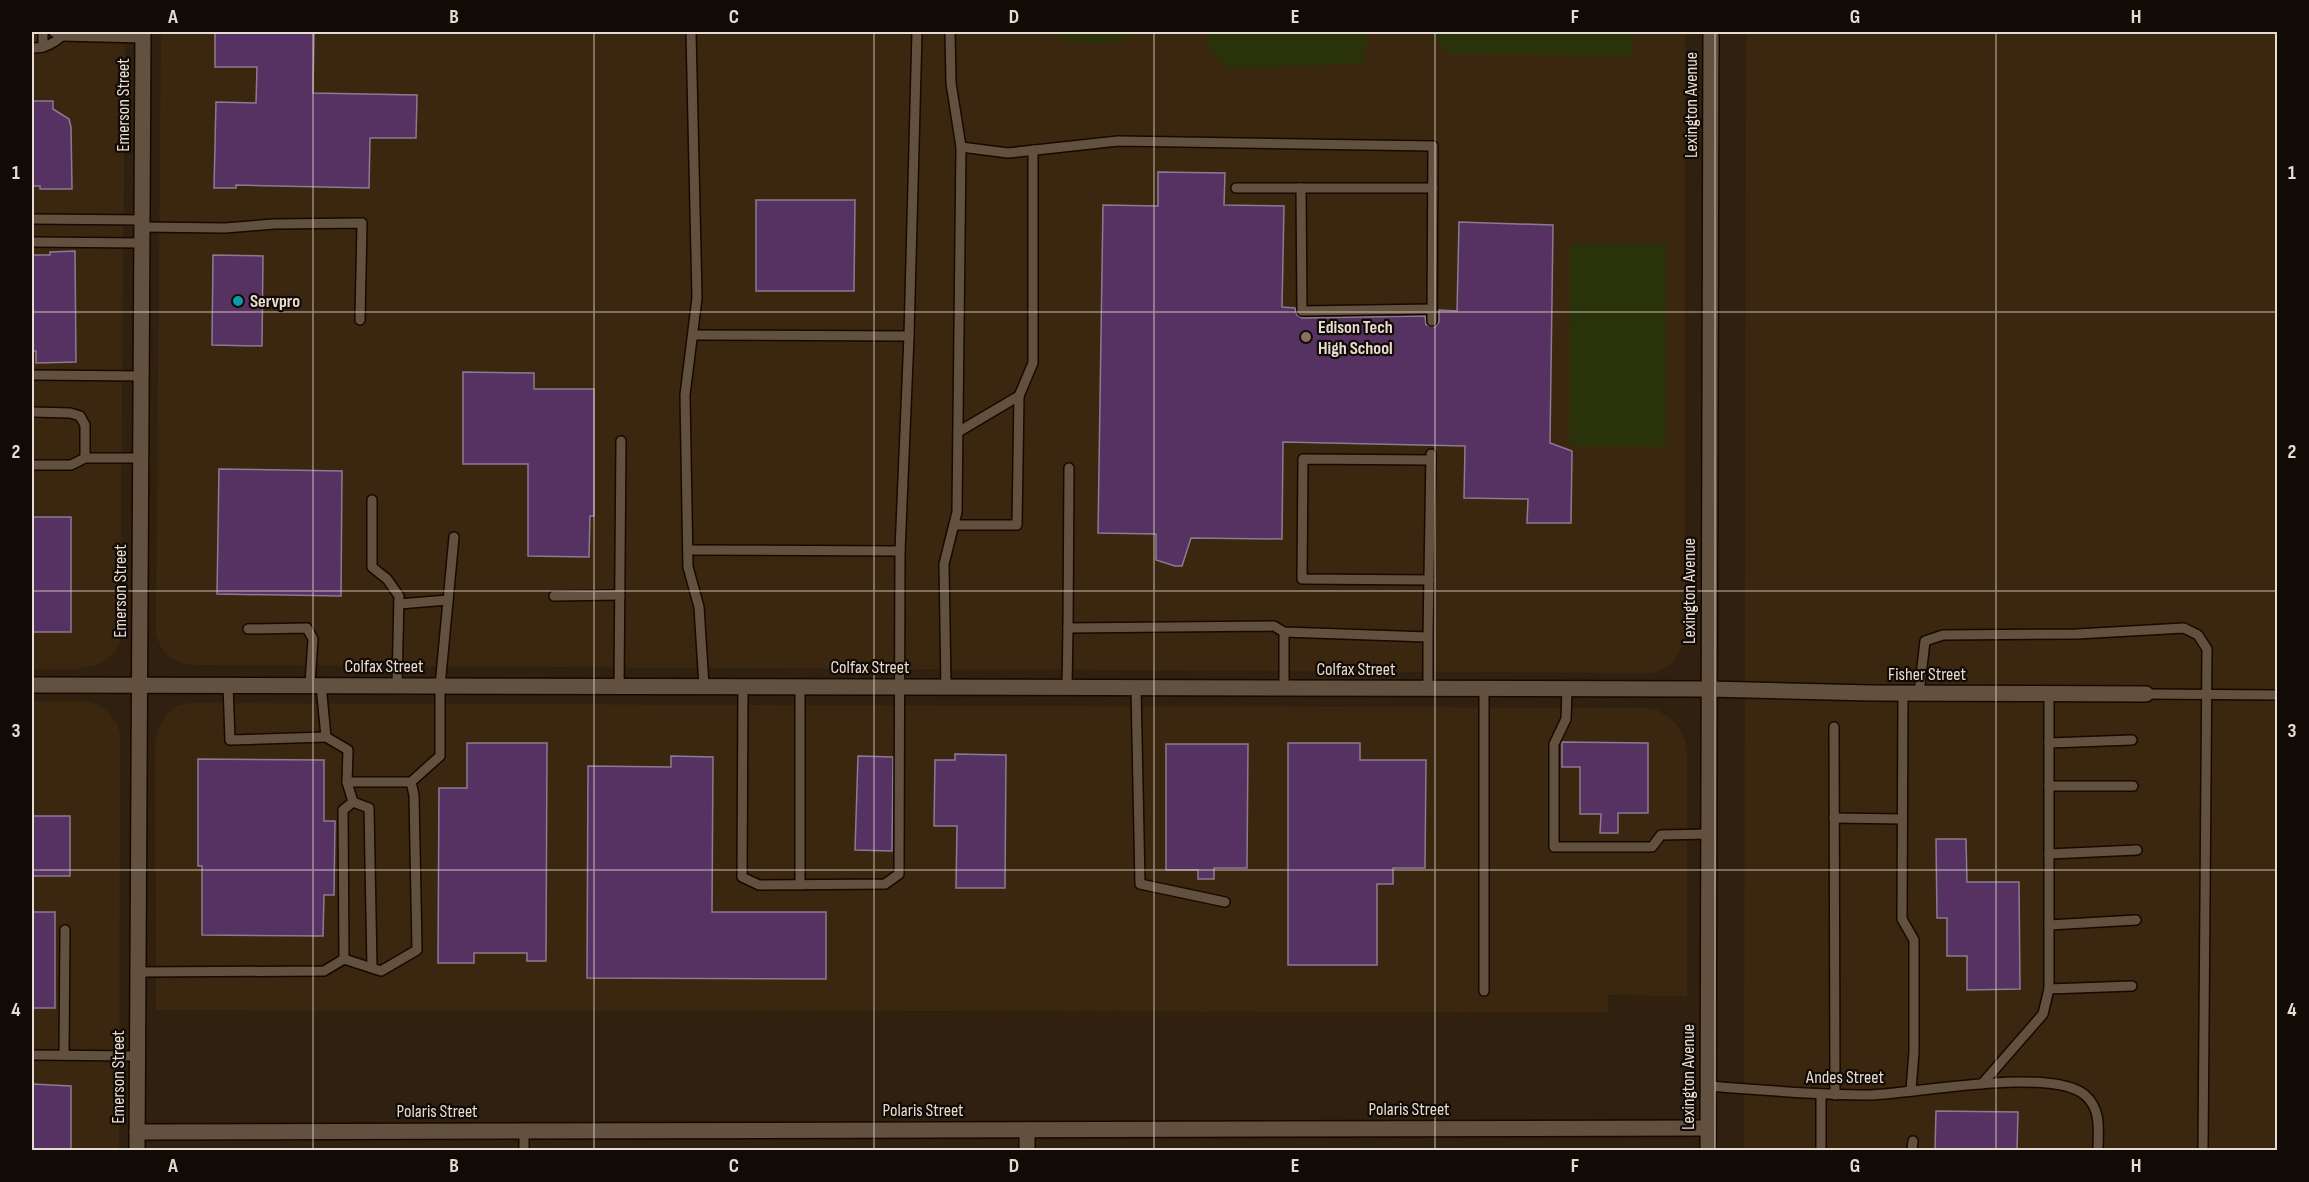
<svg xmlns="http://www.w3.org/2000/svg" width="2309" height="1182" viewBox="0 0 2309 1182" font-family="'Sofia Sans Condensed',sans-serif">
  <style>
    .built { fill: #3b2710 }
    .green { fill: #2a320a }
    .building { fill: #553261; stroke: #8b7b91; stroke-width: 1.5 }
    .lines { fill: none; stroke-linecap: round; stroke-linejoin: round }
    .service-casing { stroke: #170900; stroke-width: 12 }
    .minor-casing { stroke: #170900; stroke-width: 18 }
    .tertiary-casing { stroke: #170900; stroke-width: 18 }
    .secondary-casing { stroke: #170900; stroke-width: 18 }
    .service { stroke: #63513f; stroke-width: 9 }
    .minor { stroke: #63513f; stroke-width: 15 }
    .tertiary { stroke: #63513f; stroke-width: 15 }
    .secondary { stroke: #63513f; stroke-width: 15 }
    .grid { fill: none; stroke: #e7dcd2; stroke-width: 1.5; stroke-opacity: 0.55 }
    .culture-dot { fill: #0f9aa8; stroke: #120b05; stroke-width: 2 }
    .education-dot { fill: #8d6e63; stroke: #120b05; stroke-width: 2 }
    .labels { text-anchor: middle; stroke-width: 4.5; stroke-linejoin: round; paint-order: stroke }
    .street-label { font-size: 18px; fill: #e7dcd2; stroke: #120b05 }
    .poi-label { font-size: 18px; font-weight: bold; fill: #e7dcd2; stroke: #120b05; text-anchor: start }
    .neatline { fill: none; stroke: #e7dcd2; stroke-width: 2 }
    .grid-label { font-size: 20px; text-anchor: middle; font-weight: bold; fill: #e7dcd2 }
  </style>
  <rect width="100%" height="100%" fill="#2f200f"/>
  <g class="built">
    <path d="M32,32H125L120,642L116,650L106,660L97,665L76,669H32Z"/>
    <path d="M161,32H1685V642L1674,661L1666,667L1655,672L1644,673L190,665L179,662L168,656L161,647L156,635V624Z"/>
    <path d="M1746,32H2277V1150H1744Z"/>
    <path d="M32,701H84L96,704L107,711L117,723L120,735L119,1150H32Z"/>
    <path d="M189,703L1644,708L1657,710L1669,717L1679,728L1685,740L1687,753V996L1608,995L1609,1012L156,1010L155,742L158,729L166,715L177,706Z"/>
  </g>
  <g class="green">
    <path d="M1043,32H1141C1112,50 1074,44 1043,32Z"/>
    <path d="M1208,32H1368L1364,63L1228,69L1207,45Z"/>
    <path d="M1431,32H1632L1631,56L1449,54Z"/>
    <path d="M1570,244H1666L1665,447L1569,446Z"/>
  </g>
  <g class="building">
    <path d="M215,32H314L313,93L417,95L416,138H370L369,188L236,185V188H214L216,102L256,103L257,67H215Z"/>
    <path d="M32,101H53V109L69,119L71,127L72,189H40V186H32Z"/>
    <path d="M1158,172L1225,173L1224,205L1284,206L1282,307L1295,308L1297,315L1302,318L1425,316L1426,325L1435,327L1439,322V310L1457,311L1459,222L1553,225L1550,443L1572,451L1571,523H1527L1528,499L1464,498L1465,446L1283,442L1282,539L1191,538L1182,566H1175L1156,560V534L1098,533L1103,205L1158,206Z"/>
    <path d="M756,200H855L854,291H756Z"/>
    <path d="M75,251L76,362L36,363V351H32V255H50V252Z"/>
    <path d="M213,255L263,256L262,346L212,345Z"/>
    <path d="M463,372L534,373V389H594V516H590L589,557L528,556V464H463Z"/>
    <path d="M219,469L342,471L341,596L217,594Z"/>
    <rect x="32" y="517" width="39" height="115"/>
    <path d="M1562,742L1648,743V813H1618V833H1600L1601,814H1580V767H1562Z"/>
    <path d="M467,743H547L546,961H527V953H474V963H438L439,788H467Z"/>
    <path d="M1288,743H1360V760H1426L1425,868H1393V884H1377V965H1288Z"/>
    <path d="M1166,744H1248L1247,868H1214V879H1198V870H1166Z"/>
    <path d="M955,754L1006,755L1005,888H956L957,826H934L935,760H955Z"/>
    <path d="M671,756L713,757L712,912H826V979L587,978L588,766L671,767Z"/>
    <path d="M858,756L893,757L892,851L855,850Z"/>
    <path d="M198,759L324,760V821H335L334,895H324L323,936L202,935V866H198Z"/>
    <rect x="32" y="816" width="38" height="60"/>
    <path d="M1936,839H1966L1967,882H2019L2020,989L1967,990V956H1947V918H1937Z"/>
    <rect x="32" y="912" width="23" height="96"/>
    <path d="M32,1084L71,1086V1150H32Z"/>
    <path d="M1936,1111L2018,1112L2017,1150H1935Z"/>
  </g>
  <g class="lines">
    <g class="service-casing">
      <g id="service">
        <path d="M691,32L697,298L685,395L688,567L699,607L704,686"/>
        <path d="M62,36L143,38"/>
        <path d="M43,47V32"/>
        <path d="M32,48C44,49 53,44 62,36L54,32"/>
        <path d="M961,147L1008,153L1118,141L1433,146L1432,321"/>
        <path d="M1236,188H1433"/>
        <path d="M1301,188L1302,311L1432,309"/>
        <path d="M32,219L142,220"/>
        <path d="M142,227L225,228L274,224L362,223L360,320"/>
        <path d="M32,242L142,243"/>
        <path d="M693,335L909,336"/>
        <path d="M32,375L141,376"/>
        <path d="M1019,396L1033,363V150"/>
        <path d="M32,412L70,413L80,416L85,425V458"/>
        <path d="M32,465H71L85,458H140"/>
        <path d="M372,500V567L387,579L399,596L397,686"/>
        <path d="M954,525H1017L1019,396L958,432"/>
        <path d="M688,550L900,551"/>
        <path d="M1429,580L1302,579L1303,459L1431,460"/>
        <path d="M554,596L620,595"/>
        <path d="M399,604L448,600"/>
        <path d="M1068,628L1069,468"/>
        <path d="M248,629L307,628L313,639L310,684"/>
        <path d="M1284,632V688"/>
        <path d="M1428,637L1431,454"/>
        <path d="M228,685L230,740L326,737"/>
        <path d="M321,685L326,737L348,750L347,782L353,802L369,808L372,968"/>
        <path d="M619,686L621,441"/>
        <path d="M743,686L742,877L759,885L885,884L899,874L900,551L909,336L917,32"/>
        <path d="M800,687V885"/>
        <path d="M946,687L944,564L957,512L961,147L951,83L950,32"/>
        <path d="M1067,687L1068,628L1274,626L1284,632L1428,637V689"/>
        <path d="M1136,688L1140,884L1225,902"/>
        <path d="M1567,689L1566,719L1554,744V847H1652L1661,835L1709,834"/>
        <path d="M1903,693L1902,919L1914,940V1052L1911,1090"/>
        <path d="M1919,693L1925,641L1943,635L2077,634L2184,628L2198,635L2207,649L2203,1150"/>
        <path d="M2146,694L2278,695"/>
        <path d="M1834,727L1835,1095"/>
        <path d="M2049,743L2132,740"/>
        <path d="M347,782H411L440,756V686L454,537"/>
        <path d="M2049,786H2133"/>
        <path d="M1834,818L1902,819"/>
        <path d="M2049,854L2137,850"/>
        <path d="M2049,925L2136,920"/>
        <path d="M344,959L343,810L353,802"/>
        <path d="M138,972L324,971L344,959L381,971L417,950L414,795L411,782"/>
        <path d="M2049,989L2132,986"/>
        <path d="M1484,991V689"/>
        <path d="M32,1055L137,1056"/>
        <path d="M64,1055L65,930"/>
        <path d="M1982,1084L2043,1014L2049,989V695"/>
        <path d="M1708,1086C1761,1090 1814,1095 1868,1095C1915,1094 2049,1066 2085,1095C2102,1110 2098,1131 2098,1150"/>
        <path d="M524,1150V1130"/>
        <path d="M1821,1150V1095"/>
        <path d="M1912,1150L1913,1141"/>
      </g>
    </g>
    <g class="minor-casing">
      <g id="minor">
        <path d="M32,685L1708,689L1872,693L2146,694"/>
        <path d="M1027,1130V1150"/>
        <path d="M137,1132L1708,1128"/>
      </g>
    </g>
    <g class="tertiary-casing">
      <path id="tertiary" d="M137,1150L143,32"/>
    </g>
    <g class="secondary-casing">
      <path id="secondary" d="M1708,1150L1711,32"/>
    </g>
    <use href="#service" class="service"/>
    <use href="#minor" class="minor"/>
    <use href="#tertiary" class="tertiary"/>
    <use href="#secondary" class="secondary"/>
  </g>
  <path class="grid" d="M313,32V1150M594,32V1150M874,32V1150M1154,32V1150M1435,32V1150M1715,32V1150M1996,32V1150M32,312H2278M32,591H2278M32,870H2278"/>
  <circle class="culture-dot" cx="238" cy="301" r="6"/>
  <circle class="education-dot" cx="1306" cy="337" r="6"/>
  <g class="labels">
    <g class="street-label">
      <text transform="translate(123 105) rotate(-90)" y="6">Emerson Street</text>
      <text transform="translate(1691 105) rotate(-90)" y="6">Lexington Avenue</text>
      <text transform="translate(120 591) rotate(-90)" y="6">Emerson Street</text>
      <text transform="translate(1689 591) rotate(-90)" y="6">Lexington Avenue</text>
      <text x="384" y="672">Colfax Street</text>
      <text x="870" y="673">Colfax Street</text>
      <text x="1356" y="675">Colfax Street</text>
      <text x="1927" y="680">Fisher Street</text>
      <text transform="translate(118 1077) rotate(-90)" y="6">Emerson Street</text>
      <text transform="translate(1688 1077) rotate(-90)" y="6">Lexington Avenue</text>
      <text x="1845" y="1083">Andes Street</text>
      <text x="1409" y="1115">Polaris Street</text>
      <text x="923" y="1116">Polaris Street</text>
      <text x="437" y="1117">Polaris Street</text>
    </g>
    <g class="poi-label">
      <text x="250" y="307">Servpro</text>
      <text x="1318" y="333">Edison Tech<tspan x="1318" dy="21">High School</tspan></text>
    </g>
  </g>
  <rect width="2309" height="1182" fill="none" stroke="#120b05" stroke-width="66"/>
  <rect x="33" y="33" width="2243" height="1116" class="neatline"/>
  <g class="grid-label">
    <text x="173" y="23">A</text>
    <text x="454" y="23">B</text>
    <text x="734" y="23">C</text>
    <text x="1014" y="23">D</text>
    <text x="1295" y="23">E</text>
    <text x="1575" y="23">F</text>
    <text x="1855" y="23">G</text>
    <text x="2136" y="23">H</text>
    <text x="16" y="179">1</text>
    <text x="2292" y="179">1</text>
    <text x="16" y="458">2</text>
    <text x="2292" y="458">2</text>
    <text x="16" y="737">3</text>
    <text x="2292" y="737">3</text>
    <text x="16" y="1016">4</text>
    <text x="2292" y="1016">4</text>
    <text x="173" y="1172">A</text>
    <text x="454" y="1172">B</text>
    <text x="734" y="1172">C</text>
    <text x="1014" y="1172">D</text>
    <text x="1295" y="1172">E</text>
    <text x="1575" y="1172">F</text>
    <text x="1855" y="1172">G</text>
    <text x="2136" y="1172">H</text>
  </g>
</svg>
